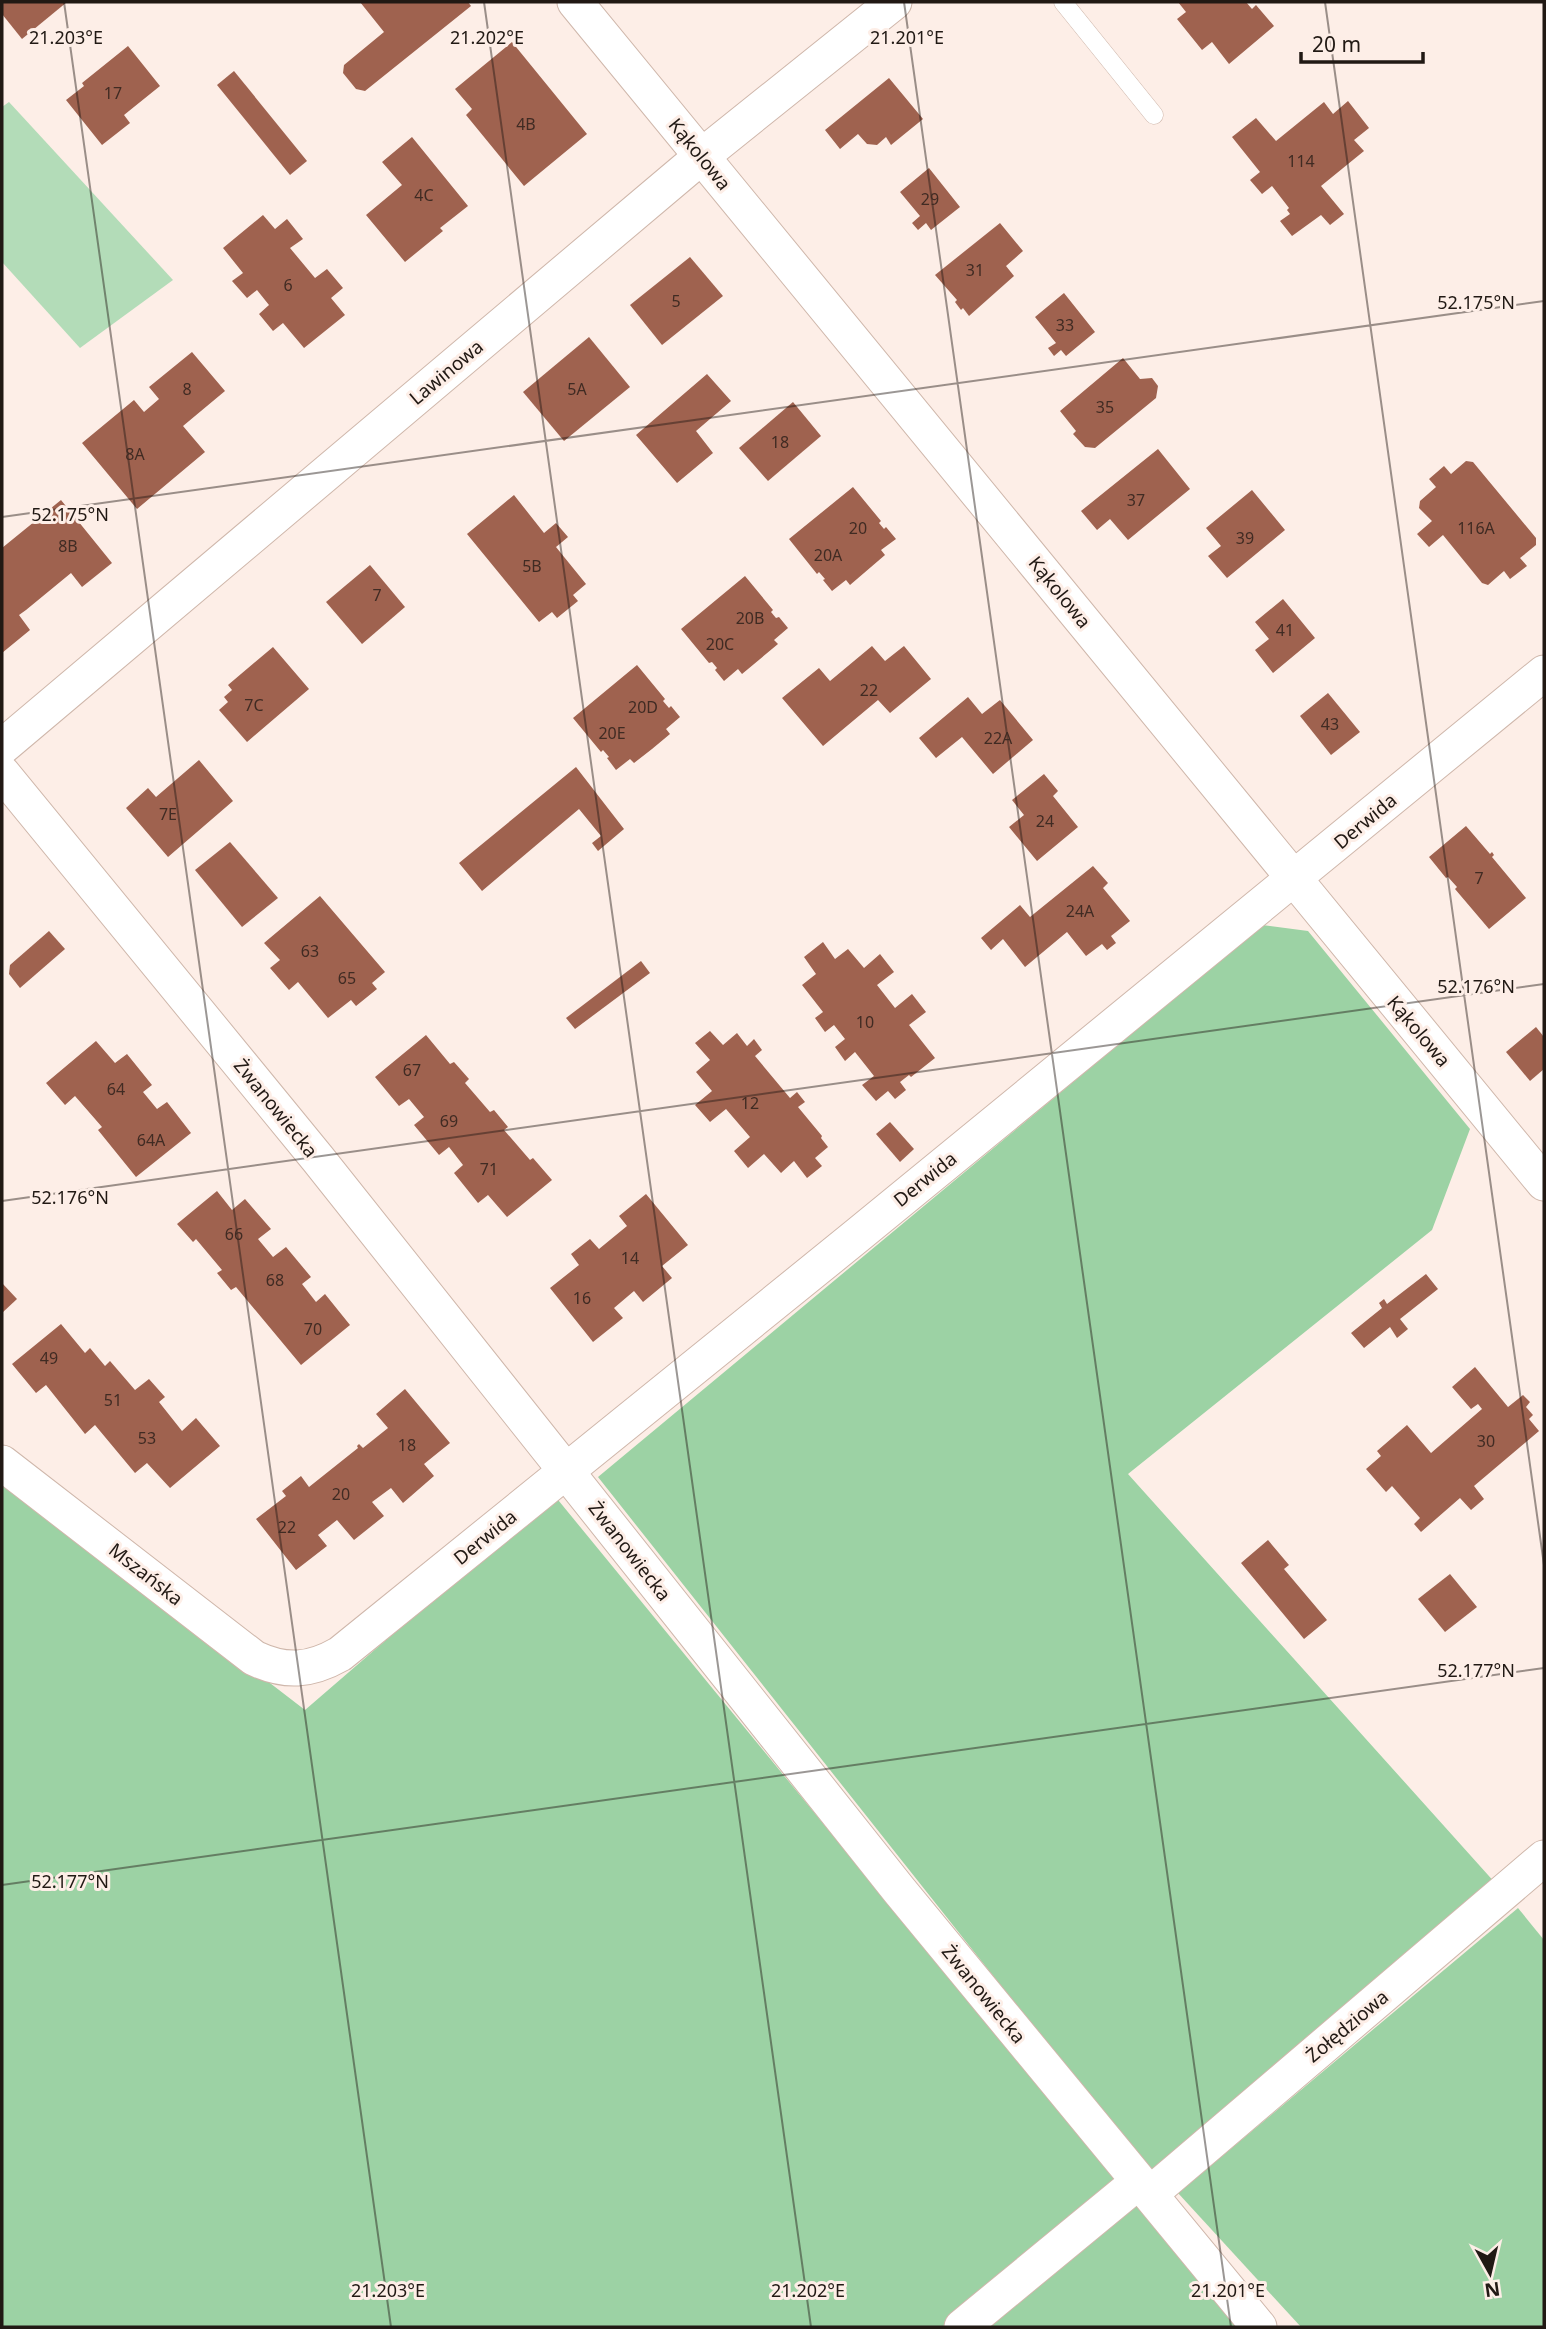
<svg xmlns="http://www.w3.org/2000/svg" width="1546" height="2329" viewBox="0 0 1546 2329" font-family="'Noto Sans',sans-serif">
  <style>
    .green { fill: #b3dcb8 }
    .forest { fill: #9cd2a4 }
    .building { fill: #9f624f }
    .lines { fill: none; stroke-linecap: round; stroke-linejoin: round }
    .service-casing { stroke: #cfb7ab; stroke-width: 19 }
    .minor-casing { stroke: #cfb7ab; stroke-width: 37 }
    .service { stroke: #fff; stroke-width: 18 }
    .minor { stroke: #fff; stroke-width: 35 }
    .ticks { fill: none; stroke: #211914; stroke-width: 2; stroke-opacity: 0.45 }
    .labels { text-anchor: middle; stroke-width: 6; stroke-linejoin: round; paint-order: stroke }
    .number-label { font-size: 16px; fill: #402b23 }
    .street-label { font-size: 19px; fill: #211914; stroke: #fdeee7 }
    .ticks-label { font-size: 18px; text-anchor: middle; fill: #211914; stroke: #fdeee7; stroke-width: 6; stroke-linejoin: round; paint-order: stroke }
  </style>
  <rect width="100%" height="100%" fill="#fdeee7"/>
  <path class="green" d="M9,102L173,280L80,348L2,262V107Z"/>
  <g class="forest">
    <path d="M1262,925L1308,931L1470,1129L1432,1230L1128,1474L1497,1885L1150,2174L598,1477Z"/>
    <path d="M2,1477L305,1710L554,1495L1117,2182L942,2327H2Z"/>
    <path d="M1518,1908L1544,1940V2327H1301L1178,2193Z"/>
    <path d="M1135,2204L1238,2327H987Z"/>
  </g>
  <g class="building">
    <path d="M2,2H67L22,39L2,14Z"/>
    <path d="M360,2H468L471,6L365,91L356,89L343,73L344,65L384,32Z"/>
    <path d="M1178,2H1246L1252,9L1256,5L1274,26L1229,64L1212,42L1202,50L1177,19L1186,12Z"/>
    <path d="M512,42L587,134L524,186L466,115L472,109L455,89Z"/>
    <path d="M128,46L160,86L124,115L130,123L102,145L66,100L84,86L82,83Z"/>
    <path d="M234,71L307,161L290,175L217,85Z"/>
    <path d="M889,78L923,119L891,145L886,137L877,145L867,144L858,134L840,149L825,130Z"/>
    <path d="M1348,101L1369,128L1354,140L1364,151L1321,186L1344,214L1330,225L1321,215L1292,236L1280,221L1290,214L1287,210L1289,208L1272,186L1262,194L1250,180L1260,172L1232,137L1256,118L1276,141L1324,102L1333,114Z"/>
    <path d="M412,137L468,206L440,228L443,231L405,262L366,215L402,185L382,162Z"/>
    <path d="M929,168L960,207L931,230L926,223L918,230L912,223L920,216L900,192Z"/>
    <path d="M263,215L275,229L287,219L303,239L290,248L315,278L327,269L343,288L331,298L345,315L304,348L283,323L273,331L259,314L269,305L257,290L247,298L232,281L243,273L223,248Z"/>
    <path d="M1000,223L1023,251L1006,266L1014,276L969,316L963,308L961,310L955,302L957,300L935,275Z"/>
    <path d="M690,257L723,296L662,345L630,305Z"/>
    <path d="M1064,293L1095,332L1066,356L1061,350L1054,356L1048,348L1056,343L1035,317Z"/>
    <path d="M589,337L630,387L564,441L523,392Z"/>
    <path d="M192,352L225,391L183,426L205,452L137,509L82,443L134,400L144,412L159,399L149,387Z"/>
    <path d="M1123,358L1140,379L1152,378L1158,386L1156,398L1095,448L1085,447L1073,434L1076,431L1060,411Z"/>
    <path d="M707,374L731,401L696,431L713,453L677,483L636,435Z"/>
    <path d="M793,402L821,436L768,481L739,448Z"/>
    <path d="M1158,449L1190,489L1128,540L1110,519L1097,530L1081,511Z"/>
    <path d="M1466,461L1473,462L1536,538V545L1520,558L1527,566L1510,579L1504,571L1488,585L1482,583L1443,535L1429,547L1417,534L1432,521L1419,508L1420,501L1436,487L1429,479L1444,466L1451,474Z"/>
    <path d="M853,487L881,521L879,523L884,529L886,527L896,539L881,550L885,555L850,585L846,580L832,591L823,580L825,579L819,572L817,574L789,539Z"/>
    <path d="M1252,490L1285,530L1227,578L1208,556L1221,546L1206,528Z"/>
    <path d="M514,495L544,533L556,523L568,537L556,547L586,584L573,595L578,601L557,618L552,612L539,622L467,534Z"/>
    <path d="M61,500L112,563L82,587L71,573L26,610L19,615L30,630L2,653V548Z"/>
    <path d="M370,565L405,607L362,644L326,602Z"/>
    <path d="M745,576L773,610L771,612L776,618L779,617L788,628L774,640L778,644L742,674L738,669L724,681L715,670L717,668L712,662L709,663L681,629Z"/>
    <path d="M1283,599L1315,638L1273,673L1255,650L1269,639L1255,622Z"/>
    <path d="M872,646L885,661L904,646L931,679L890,713L878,700L823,746L782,698L819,668L830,681Z"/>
    <path d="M273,647L309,689L247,742L219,710L228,702L224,697L232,690L228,685Z"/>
    <path d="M637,665L665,699L663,701L669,708L671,706L680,717L666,729L670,734L652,749L634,763L630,759L616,770L607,758L609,757L603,750L601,752L573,718Z"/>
    <path d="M1328,693L1360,732L1331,755L1300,716Z"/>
    <path d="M968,697L982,714L1000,700L1033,740L993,774L962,737L936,758L919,738Z"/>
    <path d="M199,760L233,801L168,857L126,808L148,788L156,797Z"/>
    <path d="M576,767L624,829L598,851L592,843L601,836L579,809L482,891L459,863Z"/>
    <path d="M1044,774L1058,791L1053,796L1078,827L1037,861L1009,827L1024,815L1012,800Z"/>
    <path d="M1466,826L1490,854L1492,852L1494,855L1492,857L1526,898L1489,929L1455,889L1457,887L1448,877L1446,878L1429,857Z"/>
    <path d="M230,842L278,898L242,927L195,870Z"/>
    <path d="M1093,866L1108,883L1103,888L1130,921L1111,936L1116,943L1107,950L1102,944L1086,956L1067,932L1025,967L1003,939L991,950L981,938L1020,905L1030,917Z"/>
    <path d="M320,896L385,972L372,983L377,989L356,1006L351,1000L328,1018L298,982L289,990L270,968L280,960L264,943Z"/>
    <path d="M49,931L65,949L20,988L9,974L10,965Z"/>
    <path d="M823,942L835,959L848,949L864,968L880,954L894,972L877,985L895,1008L912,994L926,1012L909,1025L935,1058L911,1077L909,1075L900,1082L906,1090L895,1099L888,1091L876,1101L862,1085L874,1076L855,1052L845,1061L835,1047L845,1039L834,1025L825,1032L815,1018L823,1012L802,985L816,974L804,957Z"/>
    <path d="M641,961L650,973L575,1029L566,1018Z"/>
    <path d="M1536,1027L1544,1037V1069L1530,1081L1506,1052Z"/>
    <path d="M710,1031L723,1045L737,1033L747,1046L754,1039L762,1050L755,1056L790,1098L797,1092L805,1102L798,1107L822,1136L821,1138L828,1147L815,1158L822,1166L807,1178L794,1161L781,1173L764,1154L748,1168L734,1151L750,1137L726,1109L710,1122L695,1105L712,1091L696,1072L710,1060L695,1043Z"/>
    <path d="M426,1035L450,1064L454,1062L469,1079L465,1083L490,1112L494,1110L508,1127L504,1130L530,1160L533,1158L552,1180L507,1217L488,1195L478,1203L454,1173L463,1165L449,1147L439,1155L414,1125L424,1117L409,1099L399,1106L375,1077Z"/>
    <path d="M96,1041L115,1063L127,1054L152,1085L143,1092L157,1109L167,1102L191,1133L136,1177L98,1130L102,1127L75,1096L65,1105L46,1083Z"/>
    <path d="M890,1122L914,1149L900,1162L876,1134Z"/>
    <path d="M217,1191L232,1210L245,1199L271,1229L258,1239L273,1257L286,1247L311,1277L302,1284L316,1302L325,1294L350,1325L301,1365L236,1287L231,1290L217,1273L222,1270L196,1239L193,1242L177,1224Z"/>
    <path d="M646,1194L688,1245L662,1266L672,1278L643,1302L634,1291L614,1308L623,1318L593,1342L550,1288L579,1265L571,1254L590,1239L599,1249L627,1226L619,1216Z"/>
    <path d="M1426,1274L1438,1289L1400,1319L1408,1329L1397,1338L1390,1327L1364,1348L1351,1333L1382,1308L1379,1303L1384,1299L1387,1304Z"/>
    <path d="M2,1283L17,1299L2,1313Z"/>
    <path d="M61,1324L85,1353L90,1348L105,1366L110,1361L135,1390L149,1379L165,1397L159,1402L182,1431L196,1418L220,1446L170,1488L147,1463L135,1473L95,1425L85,1434L46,1385L36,1393L12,1364Z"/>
    <path d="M1475,1367L1508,1407L1523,1395L1530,1402L1526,1407L1533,1415L1529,1419L1539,1431L1474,1486L1484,1499L1471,1510L1460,1498L1421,1532L1414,1524L1420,1518L1392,1486L1386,1492L1366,1469L1381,1456L1377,1451L1407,1425L1431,1453L1482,1409L1478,1404L1471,1409L1452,1387Z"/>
    <path d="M405,1389L450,1443L424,1464L434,1476L403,1503L391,1488L372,1502L384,1516L354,1540L337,1520L318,1535L327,1546L296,1570L256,1519L286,1496L282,1491L301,1476L309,1487L358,1448L357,1446L359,1444L363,1448L388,1428L376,1414Z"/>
    <path d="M1268,1540L1289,1565L1284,1569L1327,1620L1304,1639L1241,1563Z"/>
    <path d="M1450,1574L1477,1607L1445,1632L1418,1599Z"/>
  </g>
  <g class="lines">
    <g class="service-casing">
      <path id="service" d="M1063,2L1154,115"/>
    </g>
    <g class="minor-casing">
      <g id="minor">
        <path d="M575,2L1544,1183"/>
        <path d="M2,747L702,156L894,2"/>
        <path d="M2,773L318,1159L899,1890L1259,2327"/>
        <path d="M2,1463L254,1658C286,1673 310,1671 340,1654C743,1329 1145,1003 1544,673"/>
        <path d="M1150,2194L1544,1858"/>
        <path d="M962,2327L1138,2182"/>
      </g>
    </g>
    <use href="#service" class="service"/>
    <use href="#minor" class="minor"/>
  </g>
  <path class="ticks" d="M64,2L391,2327M484,2L811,2327M904,2L1231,2327M1325,2L1544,1565M2,517L1544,301M2,1201L1544,984M2,1885L1544,1668"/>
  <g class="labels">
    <g class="number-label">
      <text x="113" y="99">17</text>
      <text x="526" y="130">4B</text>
      <text x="1301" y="167">114</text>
      <text x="424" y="201">4C</text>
      <text x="930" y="205">29</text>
      <text x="975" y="276">31</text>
      <text x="288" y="291">6</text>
      <text x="676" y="307">5</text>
      <text x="1065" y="331">33</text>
      <text x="187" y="395">8</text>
      <text x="577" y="395">5A</text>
      <text x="1105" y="413">35</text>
      <text x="780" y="448">18</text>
      <text x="135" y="460">8A</text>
      <text x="1136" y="506">37</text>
      <text x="858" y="534">20</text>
      <text x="1476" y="534">116A</text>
      <text x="1245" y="544">39</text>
      <text x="68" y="552">8B</text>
      <text x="828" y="561">20A</text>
      <text x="532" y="572">5B</text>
      <text x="377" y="601">7</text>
      <text x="750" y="624">20B</text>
      <text x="1285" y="636">41</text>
      <text x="720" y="650">20C</text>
      <text x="869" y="696">22</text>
      <text x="254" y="711">7C</text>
      <text x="643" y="713">20D</text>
      <text x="1330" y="730">43</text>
      <text x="612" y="739">20E</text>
      <text x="998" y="744">22A</text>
      <text x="168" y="820">7E</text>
      <text x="1045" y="827">24</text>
      <text x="1479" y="884">7</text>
      <text x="1080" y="917">24A</text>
      <text x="310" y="957">63</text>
      <text x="347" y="984">65</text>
      <text x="865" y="1028">10</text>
      <text x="412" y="1076">67</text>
      <text x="116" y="1095">64</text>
      <text x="750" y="1109">12</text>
      <text x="449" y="1127">69</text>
      <text x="151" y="1146">64A</text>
      <text x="489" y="1175">71</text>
      <text x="234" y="1240">66</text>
      <text x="630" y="1264">14</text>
      <text x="275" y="1286">68</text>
      <text x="582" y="1304">16</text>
      <text x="313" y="1335">70</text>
      <text x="49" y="1364">49</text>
      <text x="113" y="1406">51</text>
      <text x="147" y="1444">53</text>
      <text x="1486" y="1447">30</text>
      <text x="407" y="1451">18</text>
      <text x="341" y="1500">20</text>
      <text x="287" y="1533">22</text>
    </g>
    <g class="street-label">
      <text transform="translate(700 154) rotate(51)" y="7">Kąkolowa</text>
      <text transform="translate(446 372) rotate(-40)" y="7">Lawinowa</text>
      <text transform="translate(1060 592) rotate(51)" y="7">Kąkolowa</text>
      <text transform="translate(1365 821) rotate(-40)" y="7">Derwida</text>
      <text transform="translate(1419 1031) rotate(50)" y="7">Kąkolowa</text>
      <text transform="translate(276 1108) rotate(51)" y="7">Żwanowiecka</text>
      <text transform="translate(925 1179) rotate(-39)" y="7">Derwida</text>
      <text transform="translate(485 1537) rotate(-39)" y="7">Derwida</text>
      <text transform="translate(630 1551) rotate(52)" y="7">Żwanowiecka</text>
      <text transform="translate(146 1574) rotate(38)" y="7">Mszańska</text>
      <text transform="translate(984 1994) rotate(51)" y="7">Żwanowiecka</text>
      <text transform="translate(1347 2026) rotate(-40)" y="7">Żołędziowa</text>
    </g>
  </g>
  <g class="ticks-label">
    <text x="66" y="44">21.203°E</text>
    <text x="487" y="44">21.202°E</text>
    <text x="907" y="44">21.201°E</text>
    <text x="1476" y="309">52.175°N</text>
    <text x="70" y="521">52.175°N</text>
    <text x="1476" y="993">52.176°N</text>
    <text x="70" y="1204">52.176°N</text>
    <text x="1476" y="1677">52.177°N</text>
    <text x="70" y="1888">52.177°N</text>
    <text x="388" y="2297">21.203°E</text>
    <text x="808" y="2297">21.202°E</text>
    <text x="1228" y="2297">21.201°E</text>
  </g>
  <rect width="1546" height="2329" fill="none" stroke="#211914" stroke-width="7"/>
  <g transform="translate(1490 2273) rotate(172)" stroke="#fdeee7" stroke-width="5" paint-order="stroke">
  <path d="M0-5L12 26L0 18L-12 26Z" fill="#211914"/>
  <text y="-10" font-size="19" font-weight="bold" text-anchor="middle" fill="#211914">N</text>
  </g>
  <path d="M1301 52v10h122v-10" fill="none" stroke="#211914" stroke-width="3.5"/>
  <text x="1312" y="52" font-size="21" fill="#211914" stroke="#fdeee7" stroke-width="5" paint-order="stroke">20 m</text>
</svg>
